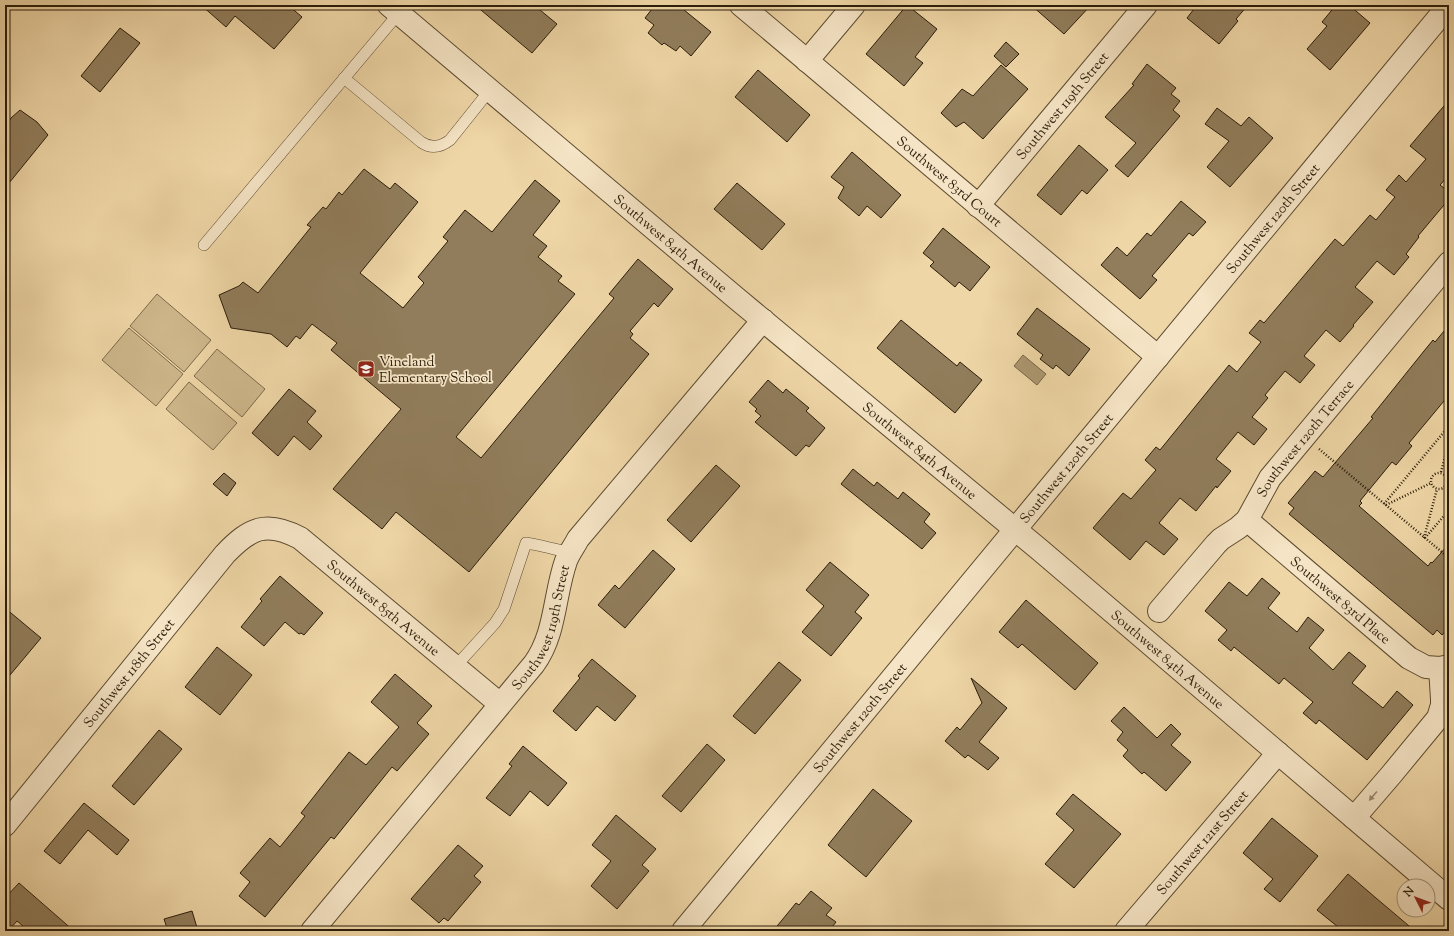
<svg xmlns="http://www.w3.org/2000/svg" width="1454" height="936" viewBox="0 0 1454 936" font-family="'Sorts Mill Goudy',serif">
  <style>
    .green { fill: #ceb78b; stroke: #7c6a4a }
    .water { fill: #ac9771; stroke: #786648 }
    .building { fill: #917d5b; stroke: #2b1d0a }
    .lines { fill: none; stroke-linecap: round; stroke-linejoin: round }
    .service-casing { stroke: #5c4b31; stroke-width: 12 }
    .minor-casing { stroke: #5c4b31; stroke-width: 24 }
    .tertiary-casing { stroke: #5c4b31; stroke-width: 24 }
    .path { stroke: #2b1d0a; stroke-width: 2.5; stroke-dasharray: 1 2; stroke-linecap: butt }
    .service { stroke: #f5e4c5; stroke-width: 11 }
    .minor { stroke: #f5e4c5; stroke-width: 22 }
    .tertiary { stroke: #f5e4c5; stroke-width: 22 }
    .oneway { fill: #9a8a71 }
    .labels { text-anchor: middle; stroke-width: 3.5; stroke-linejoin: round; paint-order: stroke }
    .street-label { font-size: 14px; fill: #2b1d0a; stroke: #f5e4c5 }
    .poi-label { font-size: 14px; fill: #2b1d0a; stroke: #f5e4c5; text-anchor: start }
  </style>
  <rect width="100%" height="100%" fill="#efd6a6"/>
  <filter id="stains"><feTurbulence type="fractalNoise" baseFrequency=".005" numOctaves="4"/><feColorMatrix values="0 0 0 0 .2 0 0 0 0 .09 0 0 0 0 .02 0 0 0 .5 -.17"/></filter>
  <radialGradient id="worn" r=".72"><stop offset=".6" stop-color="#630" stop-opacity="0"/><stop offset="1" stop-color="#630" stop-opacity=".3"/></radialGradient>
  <g class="green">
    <path d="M157,294L211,340L184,372L130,326Z"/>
    <path d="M129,328L183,374L156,406L102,360Z"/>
    <path d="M217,349L265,389L242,417L194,376Z"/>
    <path d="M189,382L237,423L213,450L166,409Z"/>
  </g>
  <path class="water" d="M1023,355L1046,374L1037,385L1014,366Z"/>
  <g class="building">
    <path d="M201,5H288L302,17L274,49L235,16L226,27Z"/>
    <path d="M475,5H534L557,24L532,53Z"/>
    <path d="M655,5H678L711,32L691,56L680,46L676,51L664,43L662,45L648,33L654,25L645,18Z"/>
    <path d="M907,5L937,29L915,57L923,63L904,86L866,54Z"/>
    <path d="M1031,5H1091L1064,34Z"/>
    <path d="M1197,5H1248L1236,19L1238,21L1219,44L1187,18Z"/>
    <path d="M1336,5H1349L1370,23L1330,70L1307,49L1327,26L1322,22Z"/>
    <path d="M120,28L140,43L100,92L81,76Z"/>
    <path d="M1006,42L1019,54L1006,67L994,56Z"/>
    <path d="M1147,64L1176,88L1171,94L1180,101L1173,110L1180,116L1128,177L1115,166L1136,143L1105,117L1134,85L1132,84Z"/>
    <path d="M1001,65L1028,89L983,139L964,122L956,127L941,113L962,89L973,96Z"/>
    <path d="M758,70L810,115L787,142L735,97Z"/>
    <path d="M1449,100V175L1440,185L1449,192V199L1418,236L1419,237L1406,254L1409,257L1394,275L1377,261L1355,287L1373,302L1353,325L1354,326L1340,342L1326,330L1304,356L1315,365L1300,383L1285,371L1265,395L1268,398L1252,417L1267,429L1254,445L1238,432L1216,459L1231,471L1217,488L1216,486L1196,511L1180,498L1159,523L1178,539L1164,555L1146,541L1130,560L1093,528L1123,493L1131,499L1156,470L1145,460L1156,447L1160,450L1229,365L1237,372L1261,342L1249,333L1260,320L1264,323L1335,239L1343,246L1370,215L1376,220L1395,197L1386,190L1399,175L1406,182L1426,159L1410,146Z"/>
    <path d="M1217,108L1241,126L1249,117L1273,138L1230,187L1207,167L1229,141L1205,124Z"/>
    <path d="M20,110L37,122L48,135L5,188V128L11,118Z"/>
    <path d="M1079,145L1108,170L1087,194L1082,190L1061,215L1037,195Z"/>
    <path d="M852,152L901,195L881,218L867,206L859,216L838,198L844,187L831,177Z"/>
    <path d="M364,169L390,189L395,183L418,202L360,273L403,308L424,283L418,277L448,241L443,237L465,210L492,232L535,180L560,201L533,235L547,246L538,257L562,276L558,281L575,294L456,437L481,458L614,298L609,294L638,259L673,289L658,307L654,303L630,331L633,334L630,338L649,354L469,572L396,512L382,529L333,489L401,409L331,350L337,343L312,324L300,339L296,336L287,347L271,334L231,328L219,295L239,286L243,282L258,293L311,227L307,225L323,207L326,209L339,192L342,195Z"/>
    <path d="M737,183L785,224L762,250L714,209Z"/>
    <path d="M1181,201L1206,222L1193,236L1189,233L1152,276L1157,280L1140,299L1101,265L1117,247L1127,256L1147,233L1151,236Z"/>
    <path d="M943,228L990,267L970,291L959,282L955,287L942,276L930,266L934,262L923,253Z"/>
    <path d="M1037,308L1090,349L1069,376L1056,365L1053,369L1040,359L1043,355L1017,334Z"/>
    <path d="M901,320L957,366L960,362L982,380L955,413L877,348Z"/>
    <path d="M1449,325V395L1409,443L1412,446L1396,465L1392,462L1360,501L1362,503L1359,506L1428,566L1431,562L1432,563L1449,544V627L1442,635L1437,630L1433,635L1289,514L1294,508L1288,503L1315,471L1323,477L1373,418L1371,417L1424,351L1433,340L1435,342Z"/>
    <path d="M768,380L783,393L786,389L809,408L806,411L825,428L809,447L806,445L796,456L755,422L761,416L755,411L757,409L749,402Z"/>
    <path d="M289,389L316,411L307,422L322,436L310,450L294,436L278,456L252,433Z"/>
    <path d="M716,465L740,486L691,542L667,520Z"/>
    <path d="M853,469L874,486L877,482L898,499L903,492L930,514L924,522L936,533L922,549L841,484Z"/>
    <path d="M224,473L236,483L227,496L213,484Z"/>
    <path d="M653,550L675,569L625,628L598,605L615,585L619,589Z"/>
    <path d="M830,562L869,595L855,612L862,618L831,656L802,632L824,606L806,590Z"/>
    <path d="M280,576L323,613L304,635L301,633L299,634L285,622L264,646L241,627L262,601L260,599Z"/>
    <path d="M1262,578L1280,593L1268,608L1297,632L1308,617L1324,630L1309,648L1333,670L1349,652L1366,666L1352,683L1383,708L1397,691L1413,705L1367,760L1319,720L1316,724L1303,713L1313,702L1284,678L1279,684L1234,647L1231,651L1218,640L1227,630L1205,611L1229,582L1247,596Z"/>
    <path d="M1026,600L1098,663L1075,690L1022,644L1018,648L999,632Z"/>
    <path d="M5,608L41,638L5,681Z"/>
    <path d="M217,647L252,675L220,715L185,687Z"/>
    <path d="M592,659L636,696L615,721L597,706L576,731L553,711L580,678L578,676Z"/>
    <path d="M779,662L801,680L755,734L733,716Z"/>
    <path d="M395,674L432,706L417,723L429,734L397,771L392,767L334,839L331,837L265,917L239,896L250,882L240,873L270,838L280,847L305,816L301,813L349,752L366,765L399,727L371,702Z"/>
    <path d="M971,678L1007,708L979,742L999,758L988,770L968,755L965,758L945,741L957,727L960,730L982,703Z"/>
    <path d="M1124,707L1157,738L1171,724L1181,734L1171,745L1191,762L1166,791L1144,772L1142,774L1123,756L1128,750L1117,740L1123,732L1111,721Z"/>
    <path d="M159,730L182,749L134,805L112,786Z"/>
    <path d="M707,744L725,760L681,812L662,796Z"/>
    <path d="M523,746L567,783L548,806L530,791L510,816L486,798L512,766L509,764Z"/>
    <path d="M873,789L912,821L866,877L828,845Z"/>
    <path d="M1073,794L1121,834L1074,888L1045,864L1074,830L1056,814Z"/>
    <path d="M84,803L129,840L117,855L88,830L60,864L44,851Z"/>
    <path d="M616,815L656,849L642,865L649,871L617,909L591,886L611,861L592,845Z"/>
    <path d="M1272,818L1318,856L1280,902L1264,889L1273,879L1243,853Z"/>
    <path d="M458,845L483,866L474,876L481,882L448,921L444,918L439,923L411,899Z"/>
    <path d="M1348,874L1376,898L1415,931H1343L1317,910Z"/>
    <path d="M19,883L74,931H29L17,921L8,931H5V898Z"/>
    <path d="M811,891L832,908L826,915L836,922L829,931H773L796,903L799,905Z"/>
    <path d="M192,911L198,931H168L164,919Z"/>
  </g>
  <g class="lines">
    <g class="service-casing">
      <g id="service">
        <path d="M344,78L421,142C431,149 441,147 450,140L490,90"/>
        <path d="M204,245L399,13"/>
        <path d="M455,667L495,623L504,609L526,543C541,545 555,550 570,552"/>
      </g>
    </g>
    <g class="minor-casing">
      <g id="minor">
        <path id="s1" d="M389,5L736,298L1040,550L1449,899"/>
        <path id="s2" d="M741,5L1158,357"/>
        <path d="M807,61L854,5"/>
        <path id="s3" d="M978,206L1146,5"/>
        <path id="s4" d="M1247,520L1409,658L1426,667L1440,668"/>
        <path id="s5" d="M1159,611L1216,544L1221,539L1238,528L1247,520L1270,478L1449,263"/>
        <path d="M1354,818L1391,775L1438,718L1442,705V699L1440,668L1449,666"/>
        <path id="s6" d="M5,825L225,554C250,528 266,520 300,538L500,704"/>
        <path id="s7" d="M312,931L534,664C556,634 554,595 566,561C569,553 574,547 578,539L763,320"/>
        <path id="s8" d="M1126,931L1278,753"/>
      </g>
    </g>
    <g class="tertiary-casing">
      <g id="tertiary">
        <path id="s9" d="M683,931L1449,5"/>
      </g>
    </g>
    <g class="path">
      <path d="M1319,449L1449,558"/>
      <path d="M1441,472L1449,442"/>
      <circle cx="1439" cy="481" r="8"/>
      <path d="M1384,504L1449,426"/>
      <path d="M1386,505L1431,483"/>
      <path d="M1424,538L1437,489"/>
      <path d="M1425,538L1449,510"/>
    </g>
    <use href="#service" class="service"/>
    <use href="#minor" class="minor"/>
    <use href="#tertiary" class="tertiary"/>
  </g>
  <defs><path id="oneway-solid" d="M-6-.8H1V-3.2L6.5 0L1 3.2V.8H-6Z"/></defs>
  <use class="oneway" href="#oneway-solid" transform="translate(1373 796) rotate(131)"/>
  <defs>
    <g id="school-square" transform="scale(0.9)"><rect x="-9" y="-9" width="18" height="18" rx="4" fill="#8f2418" stroke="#f5e4c5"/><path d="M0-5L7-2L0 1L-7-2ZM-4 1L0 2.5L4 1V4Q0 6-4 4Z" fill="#fff"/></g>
  </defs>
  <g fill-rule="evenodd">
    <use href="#school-square" x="366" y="369"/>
  </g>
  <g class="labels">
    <g class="street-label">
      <text dy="5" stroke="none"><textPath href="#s3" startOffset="131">Southwest 119th Street</textPath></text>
      <text dy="5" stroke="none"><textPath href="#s2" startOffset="273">Southwest 83rd Court</textPath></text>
      <text dy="5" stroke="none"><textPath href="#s9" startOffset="925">Southwest 120th Street</textPath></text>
      <text dy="5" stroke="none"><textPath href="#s1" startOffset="369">Southwest 84th Avenue</textPath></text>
      <text dy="5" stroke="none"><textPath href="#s5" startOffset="228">Southwest 120th Terrace</textPath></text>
      <text dy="5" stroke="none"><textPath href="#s1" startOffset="693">Southwest 84th Avenue</textPath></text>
      <text dy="5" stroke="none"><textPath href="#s9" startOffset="601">Southwest 120th Street</textPath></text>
      <text dy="5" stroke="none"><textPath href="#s4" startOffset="123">Southwest 83rd Place</textPath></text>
      <text dy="5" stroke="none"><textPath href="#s6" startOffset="543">Southwest 85th Avenue</textPath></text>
      <text dy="5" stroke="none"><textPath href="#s7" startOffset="384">Southwest 119th Street</textPath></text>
      <text dy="5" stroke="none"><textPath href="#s1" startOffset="1017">Southwest 84th Avenue</textPath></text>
      <text dy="5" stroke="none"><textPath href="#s6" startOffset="196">Southwest 118th Street</textPath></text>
      <text dy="5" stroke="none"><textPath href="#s9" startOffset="277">Southwest 120th Street</textPath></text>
      <text dy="5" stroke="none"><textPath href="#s8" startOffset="117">Southwest 121st Street</textPath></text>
    </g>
    <g class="poi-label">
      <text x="379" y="366">Vineland<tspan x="379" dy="16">Elementary School</tspan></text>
    </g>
  </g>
  <rect width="1454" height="936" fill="none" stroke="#efd6a6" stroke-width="20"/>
  <rect x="6" y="6" width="1442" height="924" fill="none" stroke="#2b1d0a" stroke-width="2"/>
  <rect x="10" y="10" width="1434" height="916" fill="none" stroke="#2b1d0a"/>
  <g transform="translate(1416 898) rotate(312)"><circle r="19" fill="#f5e4c5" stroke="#a4947a"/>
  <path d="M0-3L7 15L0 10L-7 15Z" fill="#8f2418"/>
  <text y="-6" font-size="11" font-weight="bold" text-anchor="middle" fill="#2b1d0a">N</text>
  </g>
  <rect width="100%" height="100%" filter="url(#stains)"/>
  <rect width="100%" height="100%" fill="url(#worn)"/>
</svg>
